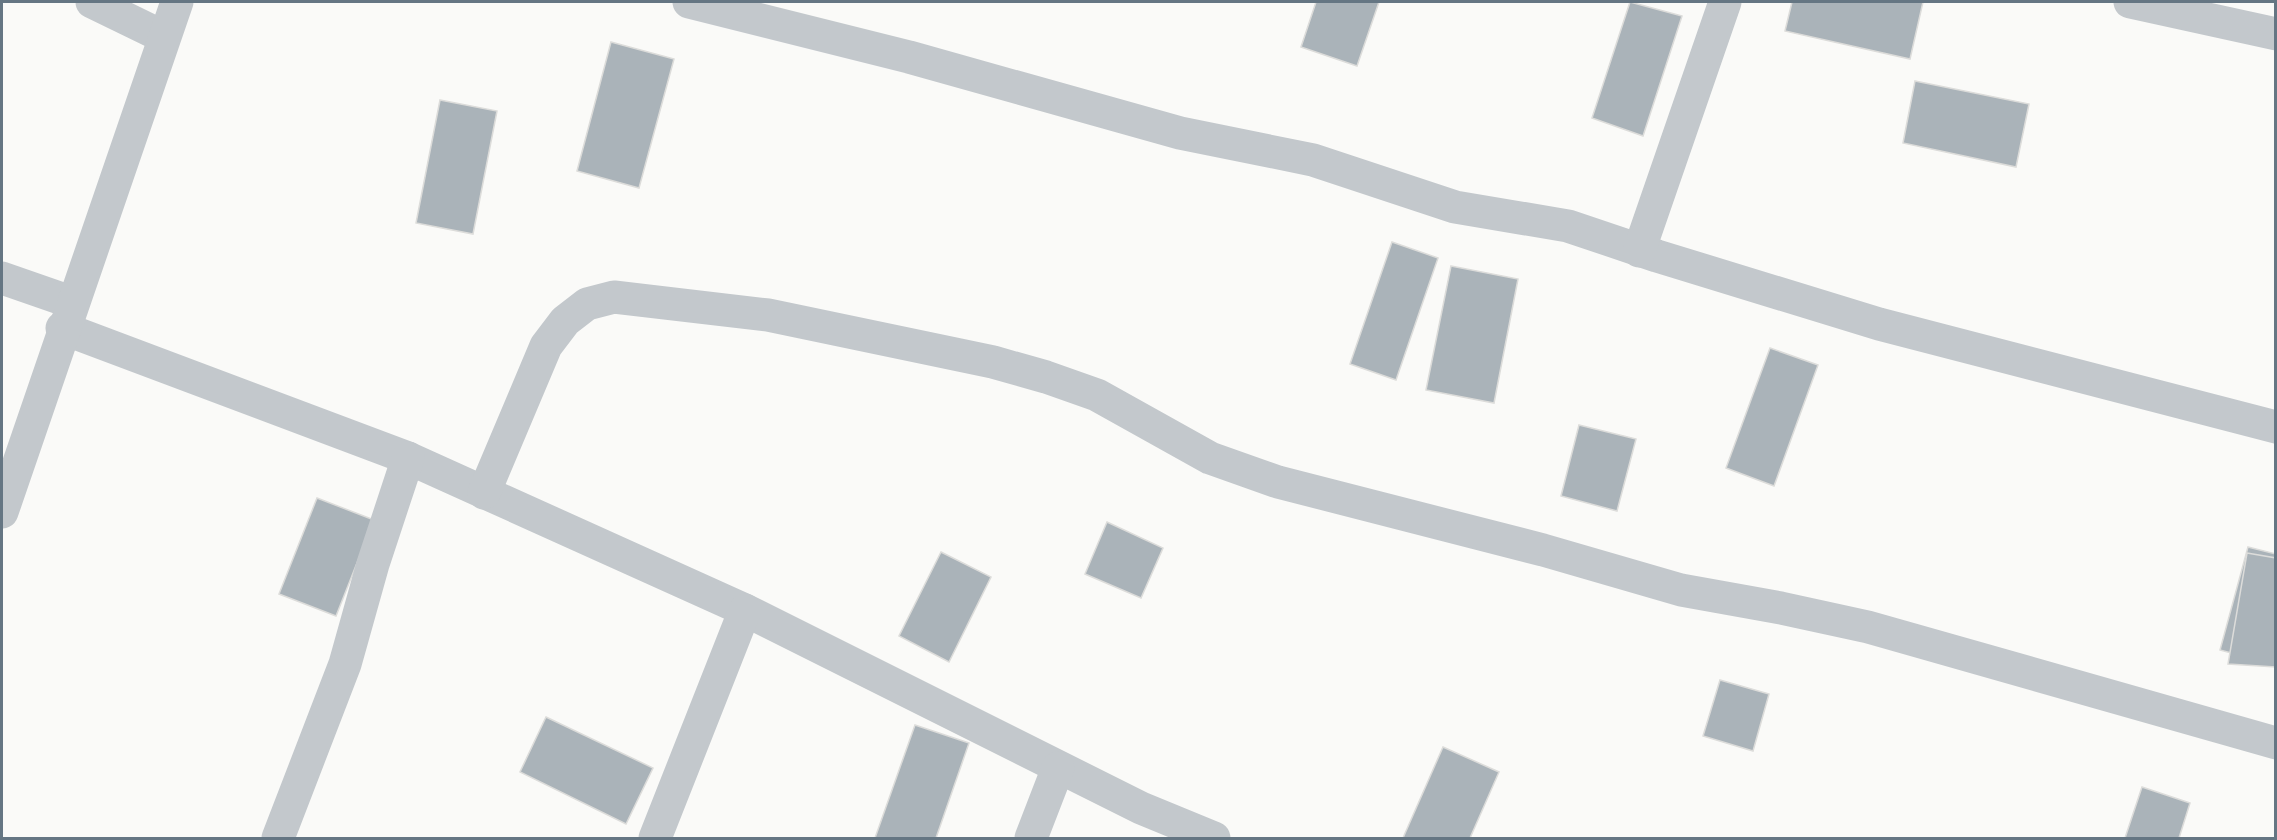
<svg xmlns="http://www.w3.org/2000/svg" width="2277" height="840" viewBox="0 0 2277 840" font-family="Signika,sans-serif">
  <style>
    .building { fill: #aab3b9; stroke: #dcdcda; stroke-width: 1.5 }
    .lines { fill: none; stroke-linecap: round; stroke-linejoin: round }
    .minor { stroke: #c3c8cc; stroke-width: 33 }
  </style>
  <rect width="100%" height="100%" fill="#fafaf8"/>
  <g class="building">
    <path d="M1316,2H1379L1357,66L1301,47Z"/>
    <path d="M1630,2L1682,16L1643,136L1592,118Z"/>
    <path d="M1792,2H1923L1910,59L1785,31Z"/>
    <path d="M611,42L674,59L639,188L577,171Z"/>
    <path d="M1915,81L2029,104L2016,167L1903,143Z"/>
    <path d="M440,100L497,111L473,234L416,223Z"/>
    <path d="M1392,242L1438,258L1396,380L1350,364Z"/>
    <path d="M1451,266L1518,279L1494,403L1426,390Z"/>
    <path d="M1770,348L1818,365L1774,486L1726,468Z"/>
    <path d="M1579,425L1636,439L1617,511L1561,496Z"/>
    <path d="M317,498L374,520L336,616L279,594Z"/>
    <path d="M1107,522L1163,548L1141,598L1085,574Z"/>
    <path d="M2248,547L2276,554V665L2220,650Z"/>
    <path d="M941,552L991,577L949,662L899,636Z"/>
    <path d="M2247,553L2276,558V667L2228,664Z"/>
    <path d="M1720,680L1769,694L1753,751L1703,736Z"/>
    <path d="M546,717L653,768L626,824L520,772Z"/>
    <path d="M915,725L969,743L936,838H875Z"/>
    <path d="M1443,747L1499,772L1470,838H1403Z"/>
    <path d="M2142,787L2190,803L2179,838H2125Z"/>
  </g>
  <g class="lines">
    <g class="minor">
      <path d="M92,2L164,37"/>
      <path d="M689,2L909,57L1180,133L1313,160L1455,207L1568,226L1657,256L1879,324L2276,427"/>
      <path d="M2130,2L2276,34"/>
      <path d="M1639,251L1725,2"/>
      <path d="M2,278L71,302"/>
      <path d="M62,328L408,458L745,610L1141,808L1214,838"/>
      <path d="M484,493L546,346L565,321L587,304L614,297L768,315L993,362L1046,377L1097,395L1210,458L1278,482L1543,550L1681,590L1781,608L1868,627L2276,743"/>
      <path d="M2,512L177,2"/>
      <path d="M278,838L345,664L373,564L408,458"/>
      <path d="M655,838L745,610"/>
      <path d="M1031,838L1058,768"/>
    </g>
  </g>
  <rect width="2277" height="840" fill="none" stroke="#657683" stroke-width="6"/>
</svg>
